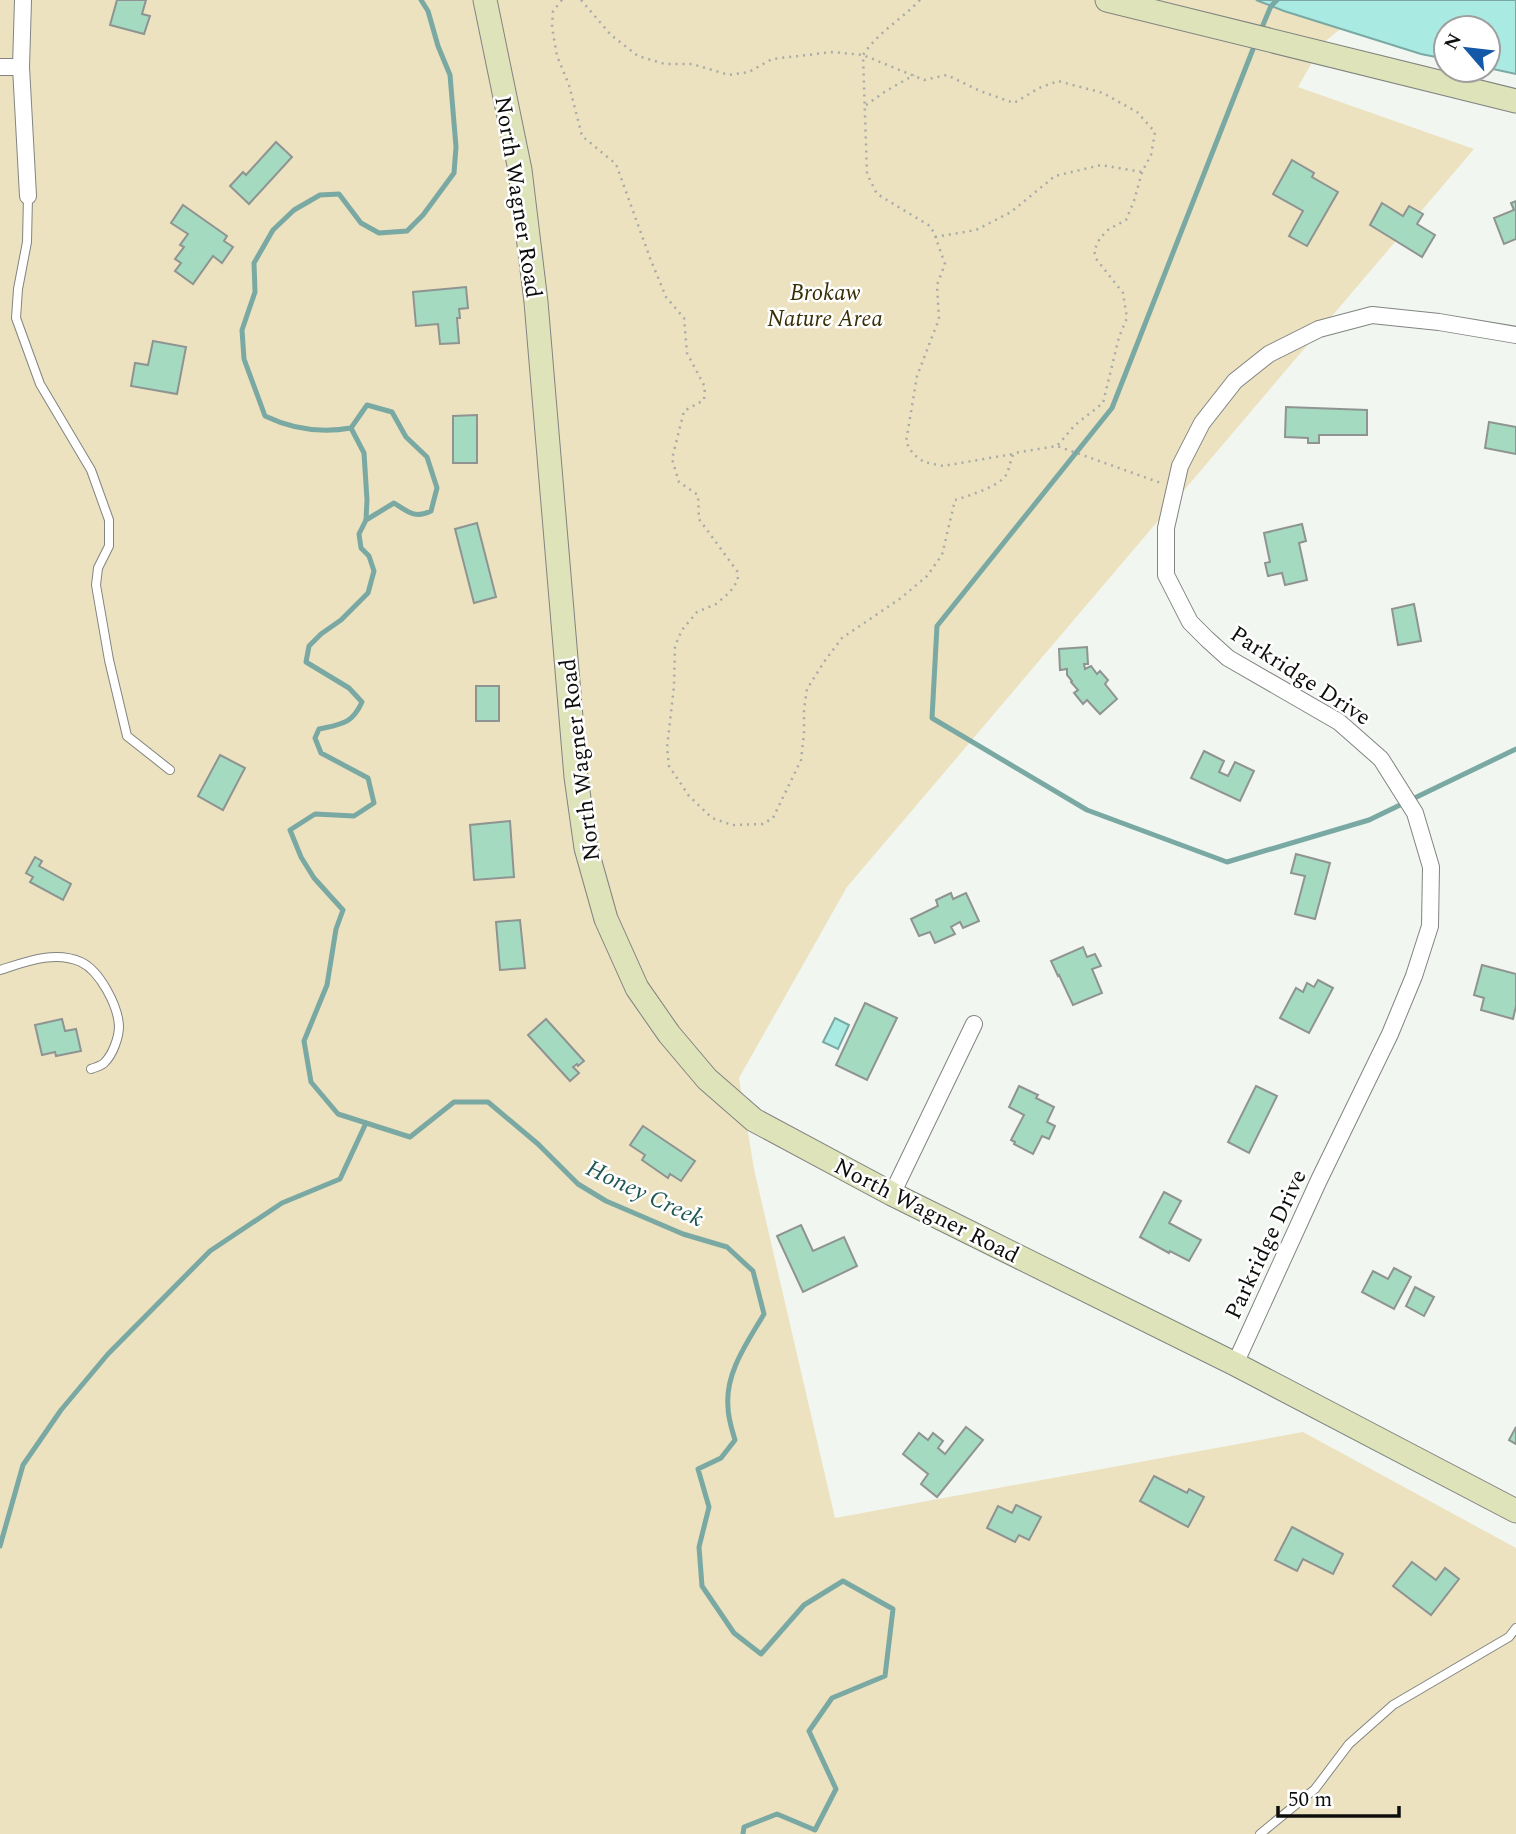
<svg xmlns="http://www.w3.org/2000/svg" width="1516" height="1834" viewBox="0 0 1516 1834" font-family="Spectral,serif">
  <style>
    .green { fill: #ece2c0 }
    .water { fill: #a9ebe3; stroke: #7aa9a3; stroke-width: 2 }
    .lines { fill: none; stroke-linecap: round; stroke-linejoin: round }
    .stream { stroke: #7aa9a3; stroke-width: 5 }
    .building { fill: #a4dac0; stroke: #8f9492; stroke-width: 2 }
    .lane-casing { stroke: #818480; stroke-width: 10 }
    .street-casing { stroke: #818480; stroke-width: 18 }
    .secondary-casing { stroke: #818480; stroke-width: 25 }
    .path { stroke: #a8aba7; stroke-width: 2.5; stroke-dasharray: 2 5; stroke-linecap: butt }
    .lane { stroke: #fff; stroke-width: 8 }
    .street { stroke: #fff; stroke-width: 16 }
    .secondary { stroke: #dee3b9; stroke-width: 23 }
    .labels { text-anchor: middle; stroke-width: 5; stroke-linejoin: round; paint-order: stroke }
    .street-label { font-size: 23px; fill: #0e0f0d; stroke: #fff }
    .park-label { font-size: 23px; font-style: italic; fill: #382e04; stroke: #fff }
    .water-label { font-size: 24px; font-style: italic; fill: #1f5752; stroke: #fff }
  </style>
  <rect width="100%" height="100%" fill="#f2f6f1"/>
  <path class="green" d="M0,0H1331L1344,26L1323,43L1298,87L1474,149L847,887L739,1078L754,1169L835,1518L1303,1432L1516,1548V1834H0Z"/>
  <g class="water">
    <path d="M1256,0H1516V74L1488,68V28H1446V59L1421,54L1284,11Z"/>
    <path d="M835,1018L849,1025L838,1049L823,1042Z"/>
  </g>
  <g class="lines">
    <g class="stream">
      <path d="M421,0L428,11L438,46L450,75L456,147L454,173L423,215L407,231L379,233L361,223L339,194L320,195L294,210L273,230L254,263L255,292L242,330L244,359L265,416C292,429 322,433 351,428L367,405L392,412L406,437L427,457L437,488L431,511C415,519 408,512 394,503L366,520L359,534L361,548L369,556L374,571L368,593L341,620L321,634L309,646L306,662L349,688L362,702C352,724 342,724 319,729L315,738L321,753L368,778L374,803L354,816L315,814L290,830L301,857L314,878L343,910L336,929L327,985L304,1041L311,1082L338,1114L410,1137L454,1102H488L538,1144L578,1184L606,1201L683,1234L727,1247L753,1271L764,1314C747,1343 725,1373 728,1407C728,1418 732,1430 735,1440L721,1458L698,1469L709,1507L699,1547L702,1586L734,1633L761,1654L804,1605L843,1581L893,1609L885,1676L832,1698L809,1731L836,1789L815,1830L777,1814L744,1827L743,1834"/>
      <path d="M1260,32L1271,6L1277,0"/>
      <path d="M1255,44L1112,408L937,626L932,718L1087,810L1227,862L1369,820L1516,749"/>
      <path d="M351,428L364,453L367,500L366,520"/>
      <path d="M0,1546L23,1465L61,1410L108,1354L210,1251L282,1203L340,1179L366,1123"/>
    </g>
  </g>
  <g class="building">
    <path d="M117,0H146L142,14L150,16L144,34L110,25Z"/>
    <path d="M276,142L292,157L249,204L230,186L243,172L246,175Z"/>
    <path d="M1292,160L1314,173L1312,177L1338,192L1307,246L1289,236L1303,211L1273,194Z"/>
    <path d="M1516,201V239L1504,244L1494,218L1514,210L1511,203Z"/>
    <path d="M1382,203L1403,216L1409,206L1423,214L1417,224L1435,235L1422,257L1370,225Z"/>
    <path d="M183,205L227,236L224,241L233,247L222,263L213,256L193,284L175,271L181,263L175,259L184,247L180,245L188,234L171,223Z"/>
    <path d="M466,287L468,308L459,309L460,318H457L459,343L440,344L438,324L416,326L413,292Z"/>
    <path d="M153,341L186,347L177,394L131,386L135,363L148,365Z"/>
    <path d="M1286,407L1367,410V435H1319V443H1308V438L1285,437Z"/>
    <path d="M477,415V463H453V416Z"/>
    <path d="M1489,422L1516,427V454L1485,448Z"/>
    <path d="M477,523L496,597L474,603L455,529Z"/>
    <path d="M1302,524L1306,541L1299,543L1307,580L1285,585L1282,573L1268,576L1265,563L1270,562L1264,533Z"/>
    <path d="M1414,604L1421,641L1398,645L1392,609Z"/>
    <path d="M1087,647L1088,664H1084L1085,669L1091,666L1097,674L1100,671L1108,680L1105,684L1117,699L1100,714L1087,700L1083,704L1074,693L1078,690L1071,682L1072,681L1067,675V669L1060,670L1059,649Z"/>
    <rect x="476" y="686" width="23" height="35"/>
    <path d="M1204,751L1224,761L1219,772L1228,776L1235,762L1254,771L1240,801L1191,778Z"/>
    <path d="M220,755L245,768L223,810L198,796Z"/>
    <path d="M510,821L514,877L474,880L470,825Z"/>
    <path d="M1296,854L1330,863L1315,919L1295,914L1305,876L1291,873Z"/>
    <path d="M35,857L42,861L39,866L71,884L63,900L30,882L33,877L26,873Z"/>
    <path d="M951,893L953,899L966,893L979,921L963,928L960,922L951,927L955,934L935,943L930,932L919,936L911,919L938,906L936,900Z"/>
    <path d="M520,920L525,968L500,970L496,922Z"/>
    <path d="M1083,947L1087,957L1095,954L1101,966L1092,969L1102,993L1073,1005L1059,975L1058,976L1051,961Z"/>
    <path d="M1482,965L1516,974V1006L1513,1019L1481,1010L1484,998L1474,995Z"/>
    <path d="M1318,980L1333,988L1309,1033L1280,1018L1296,988L1303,992L1307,983L1314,987Z"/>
    <path d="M865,1003L897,1018L867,1080L836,1065Z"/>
    <path d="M62,1019L65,1031L76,1029L81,1051L56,1056L55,1052L42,1055L35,1025Z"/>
    <path d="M546,1019L584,1061L578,1066L577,1064L573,1067L579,1073L570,1081L528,1035Z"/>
    <path d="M1019,1086L1038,1095L1036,1098L1054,1107L1047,1122L1055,1126L1049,1139L1042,1136L1033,1154L1014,1144L1015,1142L1011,1140L1024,1115L1009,1107Z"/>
    <path d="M1256,1086L1277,1096L1249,1153L1228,1142Z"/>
    <path d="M643,1126L695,1161L681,1181L670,1174L668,1178L642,1160L645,1155L630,1145Z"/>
    <path d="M1164,1192L1181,1201L1169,1223L1201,1240L1189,1261L1170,1251L1169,1253L1140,1237Z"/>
    <path d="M801,1225L813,1251L844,1237L857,1266L803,1292L777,1236Z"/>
    <path d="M1394,1268L1411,1277L1394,1309L1362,1292L1373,1271L1388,1279Z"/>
    <path d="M1415,1287L1434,1297L1424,1316L1406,1306Z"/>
    <path d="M966,1427L983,1440L937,1497L921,1484L928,1474L903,1454L919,1433L928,1440L933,1433L943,1441L938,1448L945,1454Z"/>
    <path d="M1516,1427V1444L1509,1440Z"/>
    <path d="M1154,1476L1187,1493L1189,1489L1204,1497L1188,1527L1140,1501Z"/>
    <path d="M1016,1505L1041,1517L1029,1540L1019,1535L1015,1542L987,1528L998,1506L1012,1513Z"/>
    <path d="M1292,1527L1343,1554L1333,1574L1303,1559L1297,1571L1275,1560Z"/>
    <path d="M1412,1562L1436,1580L1445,1568L1459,1579L1431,1615L1393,1586Z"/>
  </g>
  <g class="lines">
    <g class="lane-casing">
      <g id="lane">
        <path d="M28,196L27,242L18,289L16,318L40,384L91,470L109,520V546L98,568L96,585L109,660L127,736L170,770"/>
        <path d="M0,970C25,962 55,950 81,962C100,971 118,1006 119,1026C119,1037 113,1054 105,1062C102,1066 96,1067 91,1069"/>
        <path d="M1260,1834L1315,1789L1349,1744L1393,1705L1509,1637L1516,1628"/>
      </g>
    </g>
    <g class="street-casing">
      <g id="street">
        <path d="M23,0L21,67L28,196"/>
        <path d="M0,67H21"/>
        <path d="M892,1194L974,1024"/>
        <path d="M1235,1364L1319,1180L1390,1034L1414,976L1430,926L1431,867L1415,813L1381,759L1339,722L1228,658L1207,639L1190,622L1166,575V528L1180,466L1202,423L1235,381L1269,354L1319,329L1372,315L1439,322L1516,335"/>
      </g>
    </g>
    <g class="secondary-casing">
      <g id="secondary">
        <path d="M485,0L520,170L536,302L576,777L586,848L606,919L637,988L669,1034L707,1079L754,1120L892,1194L1235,1364L1516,1511"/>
        <path d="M1107,0L1516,101"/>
      </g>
    </g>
    <g class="path">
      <path d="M562,0L553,11L552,27L557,56L569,85L582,136L616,164L650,258L666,297L684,318L687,353L705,387L704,400L684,411L672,459L679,482L698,495L699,519L737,571L738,580L730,592L716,604L697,612L682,630L675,646L674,686L667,748L669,766L689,796L712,818L732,825L763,824L773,818L801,760L804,733V709L807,689L824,662L842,638L901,598L927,576L942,555L955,500C968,496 1000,486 1006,475C1010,468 1010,460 1014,453L1057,446L1161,483"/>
      <path d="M581,0L611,35L638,56L665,64H692L729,75L749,72L772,59L833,52L863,55L924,80L947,75L980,91L1014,103L1039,88L1058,81L1103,93L1137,112L1155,132L1151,155L1142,172L1134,201L1126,220L1109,229L1100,238L1094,251L1097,260L1123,293L1127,318L1119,337L1103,403L1075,425L1057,446"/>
      <path d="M920,0C901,20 878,32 863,55L867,174L877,194L930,226L934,233L945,264L937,285L939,319L917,376L906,442L913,454L924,462L943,466L1013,454"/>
      <path d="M866,105L886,91L914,75"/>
      <path d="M935,237L976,230L1011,212L1055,176L1101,165L1142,172"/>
    </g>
    <use href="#lane" class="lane"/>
    <use href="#street" class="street"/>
    <use href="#secondary" class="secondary"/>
  </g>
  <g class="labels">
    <g class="street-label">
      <text transform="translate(519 197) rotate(81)" y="8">North Wagner Road</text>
      <text transform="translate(1301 675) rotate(33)" y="8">Parkridge Drive</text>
      <text transform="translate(579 760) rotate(-97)" y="8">North Wagner Road</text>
      <text transform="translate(927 1210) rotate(27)" y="8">North Wagner Road</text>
      <text transform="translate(1265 1244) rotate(-65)" y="8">Parkridge Drive</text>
    </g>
    <g class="park-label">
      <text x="825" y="300">Brokaw<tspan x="825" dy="26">Nature Area</tspan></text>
    </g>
    <g class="water-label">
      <text transform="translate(645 1193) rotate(25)" y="8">Honey Creek</text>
    </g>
  </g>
  <g transform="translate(1467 49) rotate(298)"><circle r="33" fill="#ffffff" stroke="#9f9f9e" stroke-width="2"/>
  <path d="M0-5L12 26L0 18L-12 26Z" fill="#1458a8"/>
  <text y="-10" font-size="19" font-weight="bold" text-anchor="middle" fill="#0e0f0d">N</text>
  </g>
  <path d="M1278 1806v10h121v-10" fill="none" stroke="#0e0f0d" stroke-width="3.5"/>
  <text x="1288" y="1806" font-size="21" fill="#0e0f0d" stroke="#ffffff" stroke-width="5" paint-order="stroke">50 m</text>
</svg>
